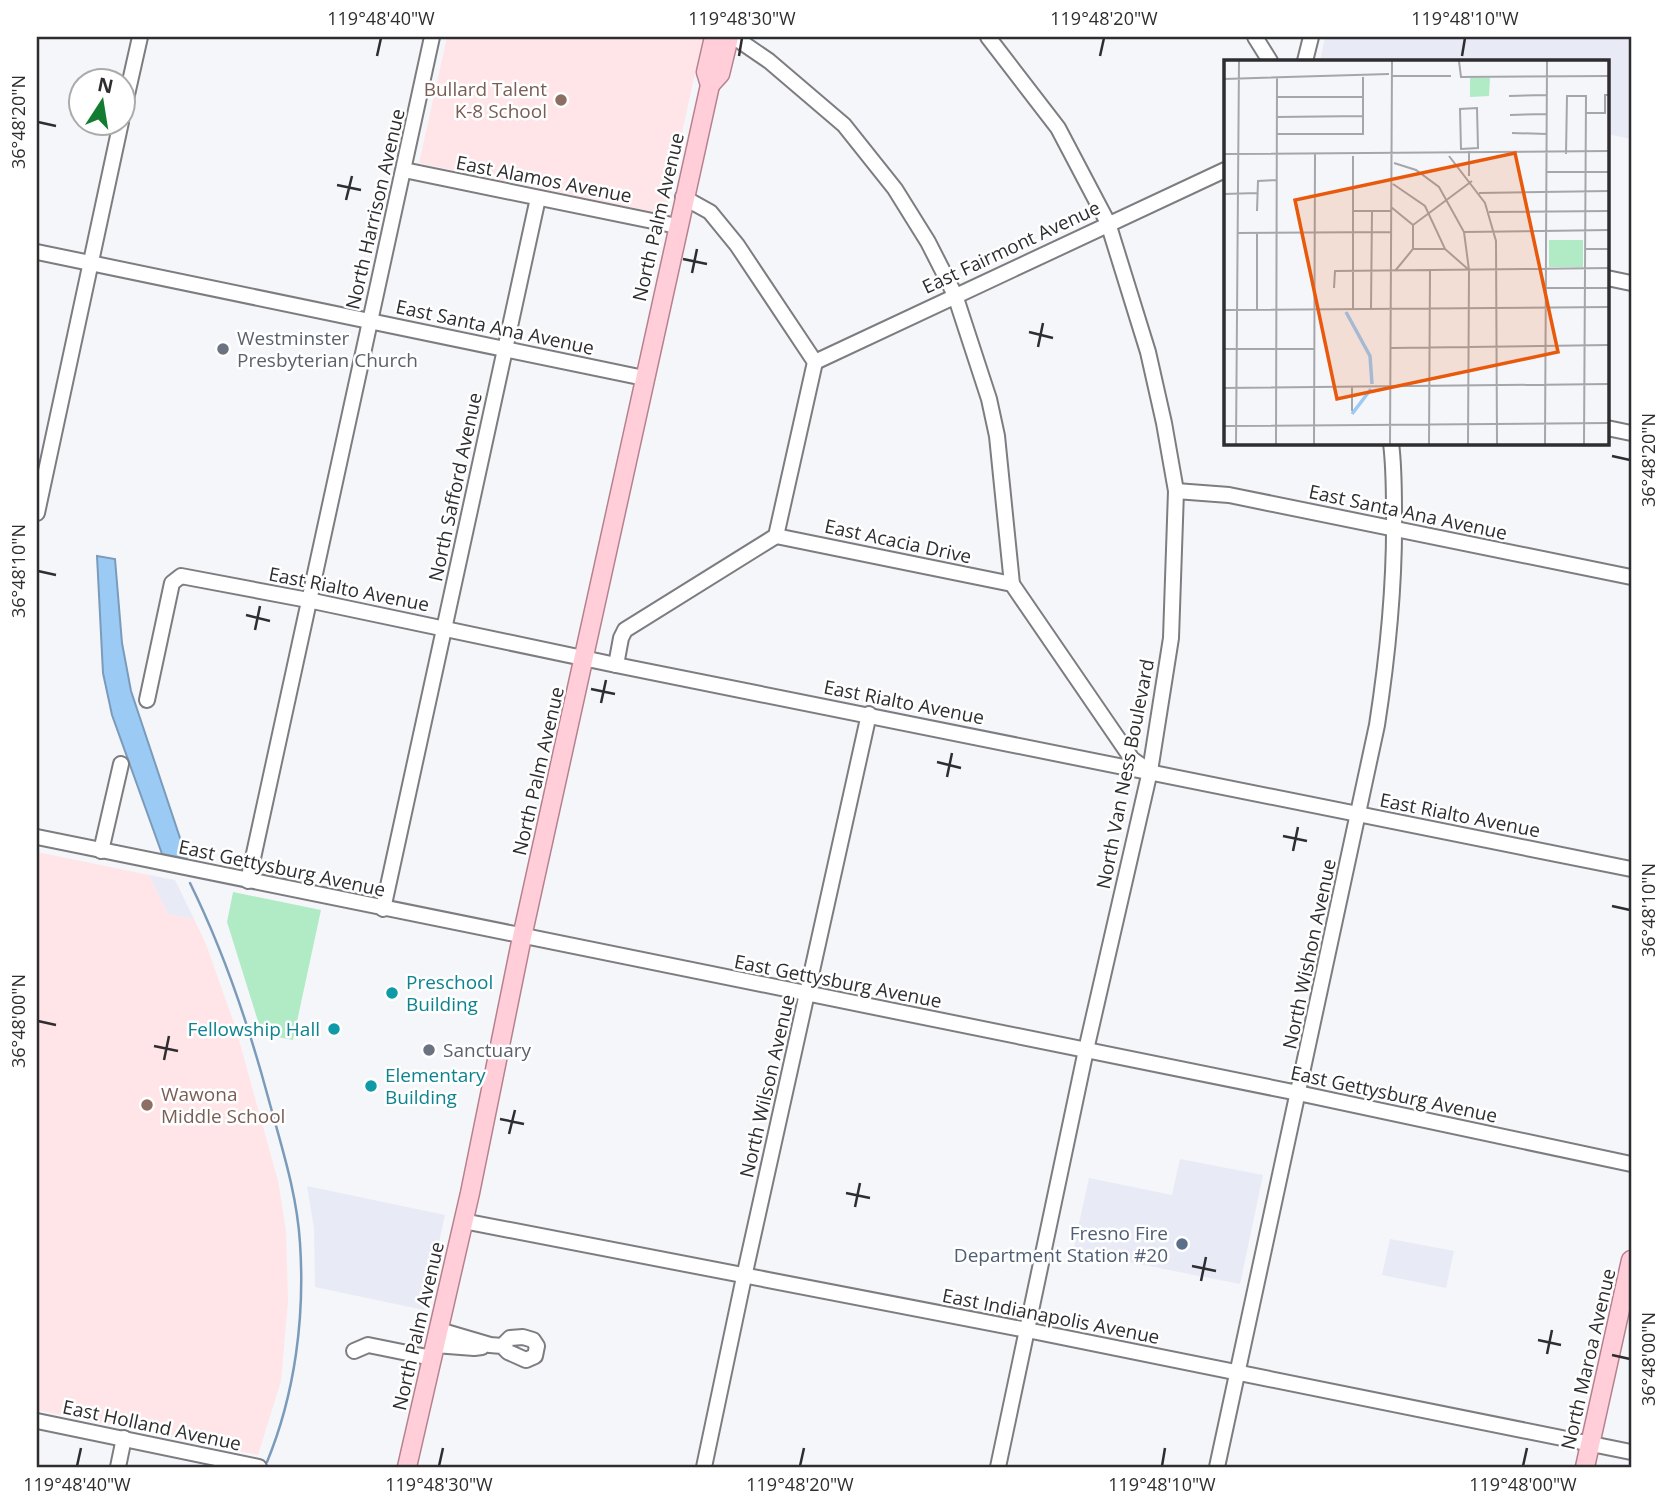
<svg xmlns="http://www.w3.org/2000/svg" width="1668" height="1504" viewBox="0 0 1668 1504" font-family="'Open Sans',sans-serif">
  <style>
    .built { fill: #e8eaf6 }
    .education { fill: #ffe4e8 }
    .green { fill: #b0ebc5 }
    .water { fill: #9bcaf5; stroke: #7a9bba; stroke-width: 2 }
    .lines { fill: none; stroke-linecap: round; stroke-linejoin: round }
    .stream { stroke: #7a9bba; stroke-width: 2.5 }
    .minor-casing { stroke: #7d7d81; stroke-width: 18 }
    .major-casing { stroke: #b6818e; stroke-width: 21 }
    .minor { stroke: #fff; stroke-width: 14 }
    .major { stroke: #ffced9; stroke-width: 18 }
    .ticks { fill: none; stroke: #2e2e30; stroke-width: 2.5 }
    .education-dot { fill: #8d6e63; stroke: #fff; stroke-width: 2.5 }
    .worship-dot { fill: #6b7280; stroke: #fff; stroke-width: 2.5 }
    .culture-dot { fill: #0f9aa8; stroke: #fff; stroke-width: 2.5 }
    .service-dot { fill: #5c6f8a; stroke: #fff; stroke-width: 2.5 }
    .labels { text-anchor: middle; stroke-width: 5; stroke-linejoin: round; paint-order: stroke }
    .education-label { font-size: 19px; fill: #785e54; stroke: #fff; text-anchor: end }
    .street-label { font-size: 19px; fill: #2e2e30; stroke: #fff }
    .worship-label { font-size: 19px; fill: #5b616d; stroke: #fff; text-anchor: start }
    .culture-label { font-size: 19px; fill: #0d838f; stroke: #fff; text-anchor: start }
    .service-label { font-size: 19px; fill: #4e5e75; stroke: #fff; text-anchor: end }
    .inset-river { fill: none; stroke: #9bcaf5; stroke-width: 3.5 }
    .inset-road { fill: none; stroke: #a5a6a9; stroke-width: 2 }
    .view { fill: #e8590c; fill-opacity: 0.15; stroke: #e8590c; stroke-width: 3.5 }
    .inset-edge { fill: none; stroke: #2e2e30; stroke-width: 3.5 }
    .neatline { fill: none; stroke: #2e2e30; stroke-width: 2.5 }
    .ticks-label { font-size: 18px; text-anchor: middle; fill: #2e2e30 }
  </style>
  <rect width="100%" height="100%" fill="#f5f6fa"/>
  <g class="built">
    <path d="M1325,37H1631V139L1607,134V61H1320Z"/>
    <path d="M149,875L175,880L194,919L168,914Z"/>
    <path d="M1180,1159L1263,1175L1240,1284L1073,1251L1089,1178L1172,1195Z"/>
    <path d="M307,1186L445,1215L424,1310L315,1287L314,1228Z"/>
    <path d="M1390,1239L1454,1251L1446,1288L1382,1275Z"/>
  </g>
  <g class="education">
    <path d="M447,37H703L664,214L419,163Z"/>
    <path d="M37,852L149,875L168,914L194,919L206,944L236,1029L278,1181L286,1231L288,1301L281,1381L258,1455L37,1410Z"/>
  </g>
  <path class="green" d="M233,892L321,910L293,1040L262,1034L227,922Z"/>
  <path class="water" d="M97,556L115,559L122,643L131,691L187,859L162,854L112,715L103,673Z"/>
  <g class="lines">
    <path class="stream" d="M190,883C224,952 248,1023 268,1097C281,1145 297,1193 300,1243C305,1317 295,1394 267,1462"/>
    <g class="minor-casing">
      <g id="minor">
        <path d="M734,37L769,61L844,125L895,189L928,242L955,295L989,399L997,436L1012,584L1132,759L1146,769"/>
        <path d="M988,37L1058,128L1108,223L1148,352L1164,423L1176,491L1171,638L1150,771L1086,1050L998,1467"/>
        <path d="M1255,37L1270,61"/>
        <path d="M1305,61L1311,37"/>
        <path d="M122,117L140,37"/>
        <path d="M404,170L677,226"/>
        <path d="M37,252L644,378"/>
        <path d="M1607,278L1631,283"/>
        <path d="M815,362L1225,170"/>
        <path d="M1607,428L1631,433"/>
        <path d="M1176,491L1229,495L1631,577"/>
        <path d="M37,513L121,122"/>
        <path d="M776,536L1012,584"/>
        <path d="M616,665L621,638L625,630L776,536L815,362L737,245L710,212L683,197"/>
        <path d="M147,700L172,583L181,576L308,600L616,665L1631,869"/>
        <path d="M37,837L1298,1093L1631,1164"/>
        <path d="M101,851L121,764"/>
        <path d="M248,881L432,37"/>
        <path d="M383,909L538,198"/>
        <path d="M463,1221L1027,1330L1631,1452"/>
        <path d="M439,1330L490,1345L502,1346L508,1352L526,1360L535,1356L537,1346L533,1340L523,1337L510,1338L502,1346"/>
        <path d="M435,1345L474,1348L482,1347"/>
        <path d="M354,1351L368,1345L432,1358"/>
        <path d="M37,1421L259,1467"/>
        <path d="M118,1467L124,1438"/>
        <path d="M704,1467L744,1277L869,714"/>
        <path d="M1217,1467L1377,725C1388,654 1395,585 1394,513C1394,490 1394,466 1391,443"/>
      </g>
    </g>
    <g class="major-casing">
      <g id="major">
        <path d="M710,85L720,74L729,37"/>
        <path d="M407,1467L470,1193L522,937L710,85L706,72L714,37"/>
        <path d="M1585,1467L1631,1260"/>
      </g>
    </g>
    <use href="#minor" class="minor"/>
    <use href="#major" class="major"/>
  </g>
  <path class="ticks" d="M377,56L381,38M739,56L742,38M1100,56L1104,38M1462,56L1465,38M38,122L56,126M337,185L361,190M346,200L352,176M683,259L707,264M692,273L697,249M1029,332L1053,338M1038,347L1043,323M1612,456L1630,460M38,571L56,575M246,615L270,621M255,630L260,606M591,689L615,694M601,703L606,680M937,762L961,768M947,777L952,753M1283,836L1307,841M1293,851L1298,827M1612,906L1630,910M38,1021L56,1025M154,1046L178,1051M164,1060L169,1036M500,1119L524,1124M509,1134L515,1110M846,1193L870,1198M855,1207L860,1183M1192,1266L1216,1271M1201,1281L1206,1257M1538,1340L1561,1345M1547,1354L1552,1330M1612,1355L1630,1359M77,1466L81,1448M439,1466L443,1448M800,1466L804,1448M1162,1466L1165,1448M1523,1466L1527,1448"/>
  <g class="education-dot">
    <circle cx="561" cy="100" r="7"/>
    <circle cx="147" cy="1105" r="7"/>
  </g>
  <g class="worship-dot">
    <circle cx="223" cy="349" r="7"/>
    <circle cx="429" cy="1050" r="7"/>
  </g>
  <g class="culture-dot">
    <circle cx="392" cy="993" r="7"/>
    <circle cx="334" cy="1029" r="7"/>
    <circle cx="371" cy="1086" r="7"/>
  </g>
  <circle class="service-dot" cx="1182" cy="1244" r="7"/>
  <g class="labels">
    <g class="education-label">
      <text x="547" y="96">Bullard Talent<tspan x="547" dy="22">K-8 School</tspan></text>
      <text x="161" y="1101" text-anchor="start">Wawona<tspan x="161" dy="22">Middle School</tspan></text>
    </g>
    <g class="street-label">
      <text transform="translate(544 179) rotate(11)" y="7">East Alamos Avenue</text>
      <text transform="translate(375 209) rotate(-77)" y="7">North Harrison Avenue</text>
      <text transform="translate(658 217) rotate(-77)" y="7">North Palm Avenue</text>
      <text transform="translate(1011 247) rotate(-25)" y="7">East Fairmont Avenue</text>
      <text transform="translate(495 327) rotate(12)" y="7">East Santa Ana Avenue</text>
      <text transform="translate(455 487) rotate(-78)" y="7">North Safford Avenue</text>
      <text transform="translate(1408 512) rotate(12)" y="7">East Santa Ana Avenue</text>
      <text transform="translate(898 541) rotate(12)" y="7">East Acacia Drive</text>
      <text transform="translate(349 589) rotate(11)" y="7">East Rialto Avenue</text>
      <text transform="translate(904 702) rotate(11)" y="7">East Rialto Avenue</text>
      <text transform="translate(538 771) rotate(-77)" y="7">North Palm Avenue</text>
      <text transform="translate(1125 774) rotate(-79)" y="7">North Van Ness Boulevard</text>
      <text transform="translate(1460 815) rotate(11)" y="7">East Rialto Avenue</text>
      <text transform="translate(282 868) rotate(12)" y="7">East Gettysburg Avenue</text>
      <text transform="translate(1309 954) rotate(-78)" y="7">North Wishon Avenue</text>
      <text transform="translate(838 981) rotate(11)" y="7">East Gettysburg Avenue</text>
      <text transform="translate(767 1086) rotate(-77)" y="7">North Wilson Avenue</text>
      <text transform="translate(1394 1094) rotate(12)" y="7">East Gettysburg Avenue</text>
      <text transform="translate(1051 1316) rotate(11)" y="7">East Indianapolis Avenue</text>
      <text transform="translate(418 1326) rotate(-77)" y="7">North Palm Avenue</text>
      <text transform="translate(1588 1359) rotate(-77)" y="7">North Maroa Avenue</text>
      <text transform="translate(152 1425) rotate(12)" y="7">East Holland Avenue</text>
    </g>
    <g class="worship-label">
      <text x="237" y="345">Westminster<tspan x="237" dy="22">Presbyterian Church</tspan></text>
      <text x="443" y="1057">Sanctuary</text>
    </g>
    <g class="culture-label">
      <text x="406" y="989">Preschool<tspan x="406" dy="22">Building</tspan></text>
      <text x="320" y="1036" text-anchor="end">Fellowship Hall</text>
      <text x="385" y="1082">Elementary<tspan x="385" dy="22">Building</tspan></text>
    </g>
    <g class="service-label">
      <text x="1168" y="1240">Fresno Fire<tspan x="1168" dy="22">Department Station #20</tspan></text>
    </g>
  </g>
  <g transform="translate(1224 60)">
    <rect width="385" height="385" fill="#f5f6fa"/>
    <path d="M246,18H266L265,36L246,37ZM325,180H359V207H325Z" fill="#b0ebc5"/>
    <path class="inset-river" d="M122,252L146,296L148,324M128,354L147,329"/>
    <path class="inset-road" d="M235,1L237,17L385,16M167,16H227M0,19L165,14M285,36L323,35M53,37H139M253,48L254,88L237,89L236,49ZM362,53H381V35H385M286,55L323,54M53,57L139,56M288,73L323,74M53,74H139V17M0,94L385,91M342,94L343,36H362L360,384M225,96L261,143L272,181L273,384M170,103L192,110L215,127L240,172L245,210L244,384M323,112H385M245,116V91M169,124L201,146L221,189L245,210M255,133L385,131M0,134L33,133M167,147L189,165V189L171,211M33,151L34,121L52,120M129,151H167M265,152L385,151M189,165L248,121M240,172L385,170M13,173L167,172M189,189H221M361,189H385M110,228L111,211L385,208M322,228H385M147,249L148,151M0,250L385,247M33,250V173M129,250V96M167,288L385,285M0,289H90M128,327V351M0,328L385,324M0,366L385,363M12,384L15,1M52,384L53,18M90,384L91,94M166,384L168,1M205,384L206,210M321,384L323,1"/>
    <path class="view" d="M291,93L334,292L113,339L71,140Z"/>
    <rect width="385" height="385" class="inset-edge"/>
  </g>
  <rect width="1668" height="1504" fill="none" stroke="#ffffff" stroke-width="77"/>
  <g transform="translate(102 102) rotate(12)"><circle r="33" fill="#ffffff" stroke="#ababac" stroke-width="2"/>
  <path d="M0-5L12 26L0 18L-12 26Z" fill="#137c30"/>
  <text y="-10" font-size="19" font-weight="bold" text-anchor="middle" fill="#2e2e30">N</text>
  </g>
  <rect x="38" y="38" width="1592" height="1428" class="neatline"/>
  <g class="ticks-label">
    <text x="381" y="25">119°48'40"W</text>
    <text x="742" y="25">119°48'30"W</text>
    <text x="1104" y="25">119°48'20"W</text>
    <text x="1465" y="25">119°48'10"W</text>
    <text transform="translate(19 122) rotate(-90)" y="6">36°48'20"N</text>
    <text transform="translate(1649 460) rotate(-90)" y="6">36°48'20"N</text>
    <text transform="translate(19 571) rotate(-90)" y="6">36°48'10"N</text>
    <text transform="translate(1649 910) rotate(-90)" y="6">36°48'10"N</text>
    <text transform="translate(19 1021) rotate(-90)" y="6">36°48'00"N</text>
    <text transform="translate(1649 1359) rotate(-90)" y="6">36°48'00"N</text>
    <text x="77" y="1491">119°48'40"W</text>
    <text x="439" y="1491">119°48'30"W</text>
    <text x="800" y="1491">119°48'20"W</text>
    <text x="1162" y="1491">119°48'10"W</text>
    <text x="1523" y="1491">119°48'00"W</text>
  </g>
</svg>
